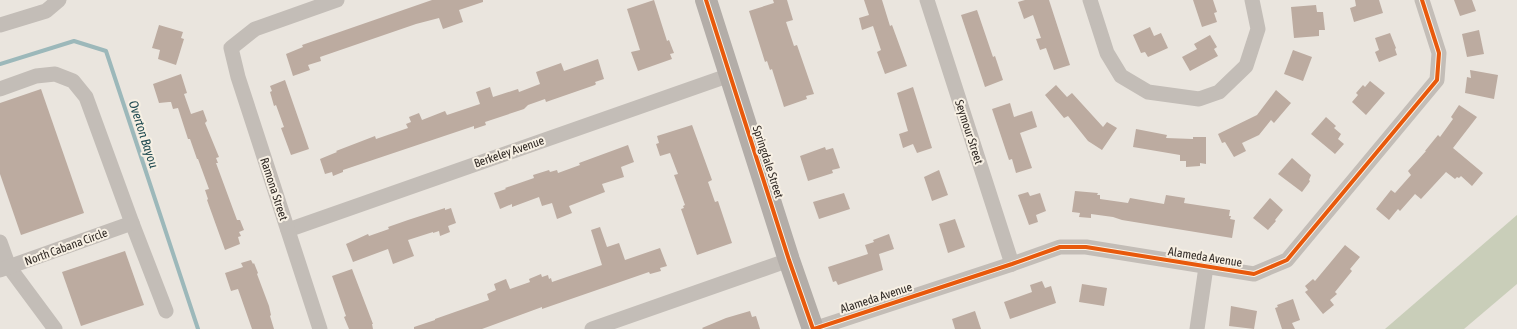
<svg xmlns="http://www.w3.org/2000/svg" width="1517" height="329" viewBox="0 0 1517 329" font-family="'Asap Condensed',sans-serif">
  <style>
    .green { fill: #c9ceb9 }
    .lines { fill: none; stroke-linecap: round; stroke-linejoin: round }
    .stream { stroke: #9cb8ba; stroke-width: 4 }
    .building { fill: #bcaba0 }
    .street { stroke: #c3bdb7; stroke-width: 15 }
    .secondary { stroke: #b3ada8; stroke-width: 22 }
    .cycleway-casing { stroke: #f7f0e4; stroke-width: 6 }
    .cycleway { stroke: #e8590c; stroke-width: 4 }
    .labels { text-anchor: middle; stroke-width: 4; stroke-linejoin: round; paint-order: stroke }
    .street-label { font-size: 12px; fill: #322b26; stroke: #f7f0e4 }
    .water-label { font-size: 13px; font-style: italic; fill: #1f4a50; stroke: #f7f0e4 }
  </style>
  <rect width="100%" height="100%" fill="#eae5de"/>
  <path class="green" d="M1517,215V284L1464,329H1385Z"/>
  <g class="lines">
    <path class="stream" d="M0,64L74,41L106,51L198,329"/>
  </g>
  <g class="building">
    <path d="M432,0H483V2L459,10L463,22L443,29L439,18L416,24L320,57L321,61L308,65L310,70L293,76L286,54L303,47L302,45Z"/>
    <path d="M654,0L667,41L669,40L674,53L670,54L672,59L638,71L631,52L640,50L627,9Z"/>
    <path d="M773,0H787L793,20L786,22L794,46L797,45L814,94L806,96L807,99L784,107L772,69L770,70L767,61L765,62L749,11L774,3Z"/>
    <path d="M864,0H882L890,26L892,25L907,66L885,74L877,52L881,50L873,26L862,30L859,18L869,15Z"/>
    <path d="M1025,0H1049L1070,65L1054,70L1046,48L1040,50L1036,39L1041,38L1033,15L1024,19L1018,2Z"/>
    <path d="M1193,0H1213L1217,12L1214,13L1217,22L1202,27Z"/>
    <path d="M1355,0H1379L1383,13L1354,22L1350,8L1356,6Z"/>
    <path d="M1454,0H1472L1476,11L1460,16Z"/>
    <path d="M1316,5L1317,12H1323L1325,30H1319V36L1294,38L1291,7Z"/>
    <path d="M977,10L993,57L995,56L1003,80L985,87L961,15Z"/>
    <path d="M159,25L183,32L181,38L184,39L176,65L158,59L160,50L152,48Z"/>
    <path d="M1150,27L1154,36L1161,33L1168,48L1148,57L1145,52L1141,53L1133,35Z"/>
    <path d="M1479,30L1484,54L1467,57L1462,34Z"/>
    <path d="M1390,33L1396,48L1395,49L1397,55L1379,62L1375,52L1379,50L1375,38Z"/>
    <path d="M1210,35L1217,47L1214,49L1218,56L1190,71L1182,57L1197,49L1194,44Z"/>
    <path d="M1293,50L1312,57L1303,81L1284,74Z"/>
    <path d="M598,59L604,79L595,82L596,84L595,85L546,102L545,99L528,105L524,109L485,122L486,125L474,129V126L343,170V172L333,176L332,172L325,174L320,159L337,152L336,151L375,136L376,139L408,128L406,124L411,122L409,117L419,113L422,120L445,111L447,115L480,104L476,92L490,87L493,97L518,89L519,92L540,84L536,72L561,63L564,71Z"/>
    <path d="M1470,70L1498,75L1494,99L1465,93L1467,77L1471,78Z"/>
    <path d="M181,74L187,93L184,94L191,114L203,110L207,121L205,123L219,157L216,158L218,163H216L237,220H240L244,230L239,232L241,236L238,237L240,244L225,250L207,200L208,199L205,190L209,189L198,159H197L190,139H188L178,108L173,109L171,102H169L159,103L153,84Z"/>
    <path d="M285,80L309,149L291,155L281,128L284,127L276,105L274,106L270,92L272,91L270,86Z"/>
    <path d="M1370,81L1385,93L1366,115L1352,102L1358,95L1356,93L1363,85L1365,87Z"/>
    <path d="M1056,85L1067,97L1072,93L1103,127L1107,122L1117,128L1102,150L1088,141L1068,116L1064,118L1045,95Z"/>
    <path d="M913,87L932,148L917,153L913,144L903,148L899,134L908,131L897,93Z"/>
    <path d="M41,89L84,213L21,235L0,174V103Z"/>
    <path d="M1276,90L1291,103L1274,123L1271,120L1259,135L1242,143L1246,151L1234,157L1225,142L1222,143L1218,134L1257,115Z"/>
    <path d="M1010,103L1014,117L1032,111L1037,127L1020,133L1032,168L1016,173L1012,159L1009,160L992,109Z"/>
    <path d="M1459,105L1477,117L1453,148L1483,173L1472,186L1461,176L1459,178L1457,177L1455,179L1446,172L1421,199L1415,194L1400,211L1398,209L1389,220L1376,209L1391,190L1395,193L1411,175L1408,171L1426,151H1425L1438,135L1440,137L1453,119L1451,117Z"/>
    <path d="M1326,117L1336,126L1334,128L1341,134L1338,139L1344,144L1335,154L1311,134Z"/>
    <path d="M692,125L712,180L708,182L715,202L718,201L732,243L697,255L681,209L684,208L683,206L685,205L674,175L678,174L670,153L660,156L656,144L659,143L657,136Z"/>
    <path d="M1136,129L1167,135L1166,138L1193,139V137H1206V164L1200,163V166L1186,167V161H1180V155L1133,147Z"/>
    <path d="M628,145L634,162L621,167L624,177L602,184L605,192L569,206L572,213L557,219L552,203L542,206L539,197L512,207V204L500,209L494,193L506,189L505,188L534,178L533,175L549,170L550,172L557,170L558,173L580,165L579,163Z"/>
    <path d="M825,147L826,150L833,148L840,168L832,170L833,173L808,181L800,156Z"/>
    <path d="M1292,158L1311,175L1309,180L1310,181L1308,184L1302,192L1278,174Z"/>
    <path d="M939,170L948,195L932,201L924,177Z"/>
    <path d="M1075,191L1098,193L1097,195H1100V199L1128,203L1130,198L1164,204L1166,195L1185,198L1184,203L1230,210L1229,216H1231L1230,219L1235,220L1232,238L1122,220L1113,217L1091,214V218L1079,217L1080,213L1072,212Z"/>
    <path d="M1028,192L1030,196L1040,193L1046,211L1036,215L1038,222L1029,225L1018,195Z"/>
    <path d="M844,193L850,209L819,219L813,202Z"/>
    <path d="M1270,198L1283,210L1275,220L1276,221L1268,230L1253,218Z"/>
    <path d="M445,208V210L451,208L456,223L448,226L450,232L440,236L439,231L433,233V232L408,240L414,256L393,264L388,249L353,262L346,244L368,234L369,236L389,229L388,227L408,220Z"/>
    <path d="M955,219L965,247L948,253L939,224Z"/>
    <path d="M600,227L607,247L619,243L625,260L660,248L667,266L660,268L661,271L650,274L649,272L542,309V307L482,329H414V327L435,320V319L489,300L487,294L496,290L494,284L506,279L510,289L530,282L529,279L541,274L542,277L548,275L549,279L551,278L552,282L602,265L591,230Z"/>
    <path d="M889,234L894,249L879,254L883,270L838,285L836,281L833,282L828,267L868,254L865,245L874,242L873,240Z"/>
    <path d="M1345,245L1360,257L1350,269L1352,271L1335,292L1337,294L1330,300L1334,305L1323,314L1305,292L1308,290L1305,286L1313,279L1315,281Z"/>
    <path d="M125,251L144,305L81,326L62,272Z"/>
    <path d="M251,260L253,264L254,263L258,273L257,274L269,306L271,315L270,316L274,329H252L238,289L231,291L225,273L243,267L241,263Z"/>
    <path d="M352,269L373,324H372L373,329H349L344,317L346,316L332,276Z"/>
    <path d="M1042,281L1045,288L1051,286L1056,303L1010,319L1004,302L1032,292L1030,285Z"/>
    <path d="M1082,284L1107,288L1104,306L1079,302Z"/>
    <path d="M1293,299L1300,320L1292,323L1295,329H1282L1275,308L1278,307L1277,305Z"/>
    <path d="M1231,306L1257,311L1254,329L1229,326Z"/>
    <path d="M750,311L752,317L756,316L760,329H703L702,328L726,318Z"/>
    <path d="M975,311L981,329H955L952,319Z"/>
  </g>
  <g class="lines">
    <g class="street">
      <path d="M927,0L1012,264"/>
      <path d="M1090,0L1107,53L1121,76L1148,92L1199,99L1219,92L1246,66L1258,29L1252,0"/>
      <path d="M0,25L46,11L59,0"/>
      <path d="M0,89L36,76L55,74L73,81L86,97L132,223L166,311"/>
      <path d="M288,230L730,75"/>
      <path d="M0,242L9,267L55,329"/>
      <path d="M0,270L132,223"/>
      <path d="M320,329L238,77L231,48L255,29L337,0"/>
      <path d="M592,329L789,260"/>
      <path d="M814,329L1012,264L1060,247H1086L1254,274L1287,260L1437,80L1439,53L1422,0"/>
      <path d="M1197,329L1206,267"/>
    </g>
    <path class="secondary" d="M706,0L789,260L813,329"/>
    <g class="cycleway-casing">
      <g id="cycleway">
        <path d="M706,0L789,260L813,329"/>
        <path d="M814,329L1012,264L1060,247H1086L1254,274L1287,260L1437,80L1439,53L1422,0"/>
      </g>
    </g>
    <use href="#cycleway" class="cycleway"/>
  </g>
  <g class="labels">
    <g class="street-label">
      <text transform="translate(969 132) rotate(72)" y="4">Seymour Street</text>
      <text transform="translate(509 152) rotate(-19)" y="4">Berkeley Avenue</text>
      <text transform="translate(768 162) rotate(72)" y="4">Springdale Street</text>
      <text transform="translate(274 189) rotate(72)" y="4">Ramona Street</text>
      <text transform="translate(66 247) rotate(-20)" y="4">North Cabana Circle</text>
      <text transform="translate(1205 257) rotate(9)" y="4">Alameda Avenue</text>
      <text transform="translate(876 298) rotate(-18)" y="4">Alameda Avenue</text>
    </g>
    <g class="water-label">
      <text transform="translate(144 134) rotate(72)" y="5">Overton Bayou</text>
    </g>
  </g>
</svg>
